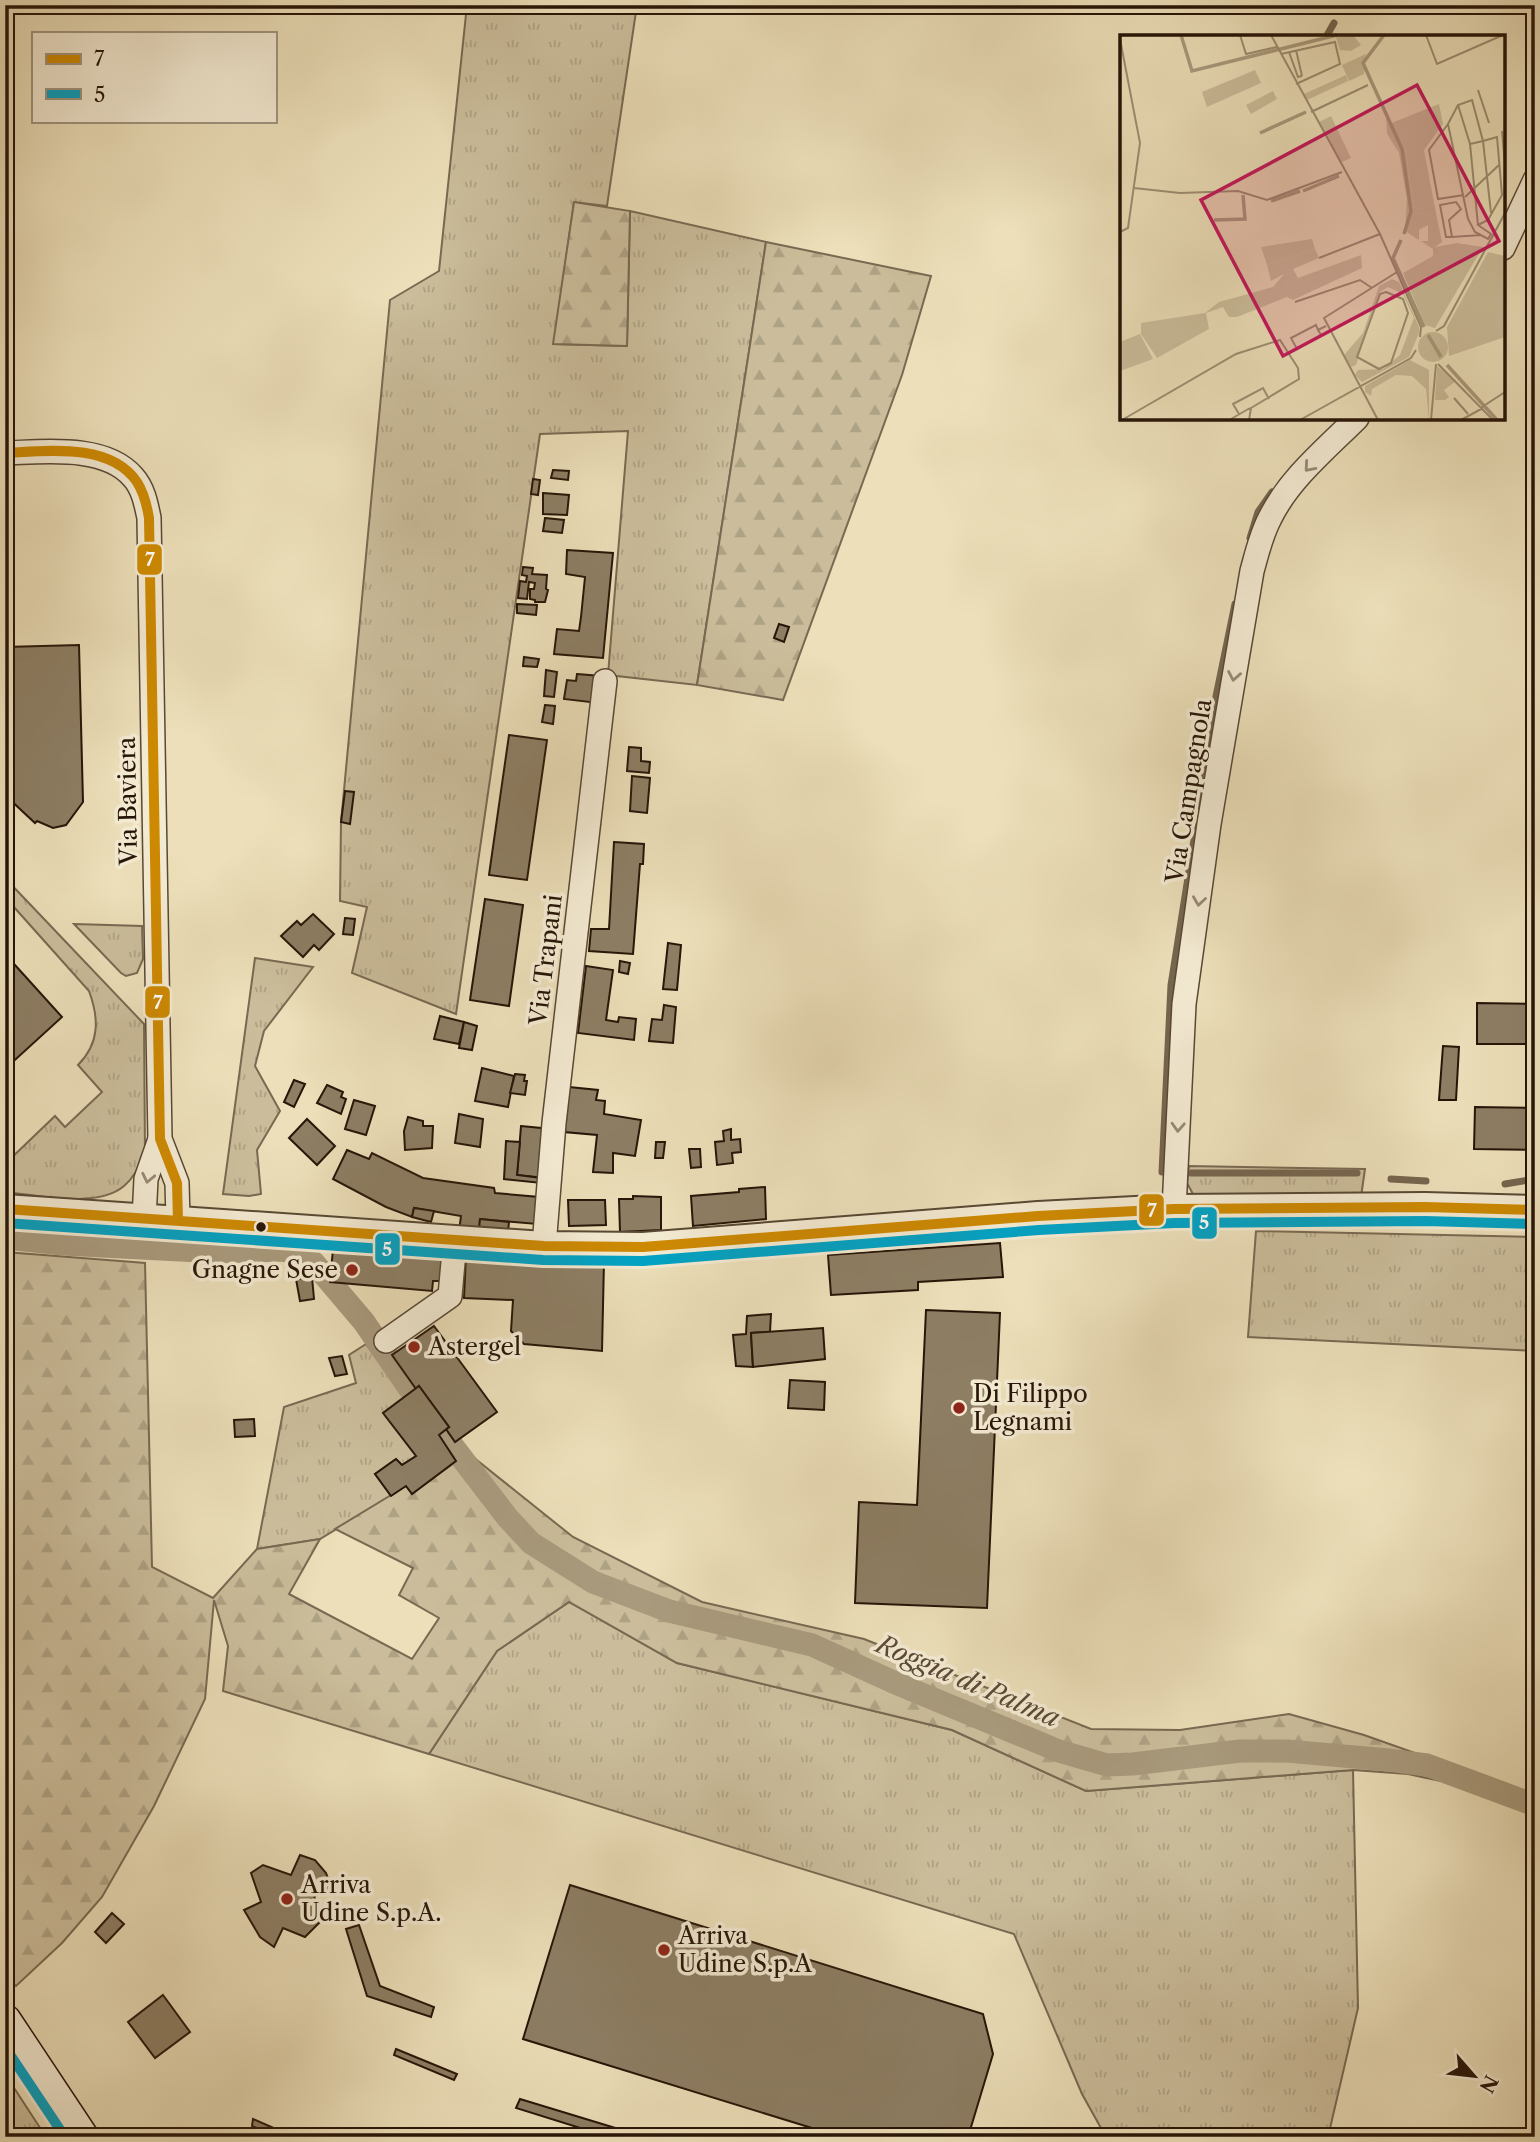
<svg xmlns="http://www.w3.org/2000/svg" width="1540" height="2142" viewBox="0 0 1540 2142" font-family="'Libre Caslon Text',serif">
  <style>
    .grass { fill: url(#grass-tufts); stroke: #796952; stroke-width: 2 }
    .forest { fill: url(#forest-firs); stroke: #796952; stroke-width: 2 }
    .lines { fill: none; stroke-linecap: round; stroke-linejoin: round }
    .stream { stroke: #75654e; stroke-width: 7 }
    .canal { stroke: #a99a7d; stroke-width: 23 }
    .building { fill: #8d7e64; stroke: #271508; stroke-width: 2 }
    .minor-casing { stroke: #584834; stroke-width: 26 }
    .tertiary-casing { stroke: #584834; stroke-width: 32 }
    .secondary-casing { stroke: #271508; stroke-width: 35 }
    .minor { stroke: #f3ead2; stroke-width: 23 }
    .tertiary { stroke: #f3ead2; stroke-width: 28 }
    .secondary { stroke: #f3ead2; stroke-width: 32 }
    .bus-1-casing { stroke: #f3ead2; stroke-width: 16 }
    .bus-2-casing { stroke: #f3ead2; stroke-width: 16 }
    .bus-1 { stroke: #cd8902; stroke-width: 10 }
    .bus-2 { stroke: #02a2c4; stroke-width: 10 }
    .oneway { stroke: #978a77 }
    .bus-dot { fill: #271508; stroke: #f3ead2; stroke-width: 2.5 }
    .poi-dot { fill: #8f2418; stroke: #f3ead2; stroke-width: 2.5 }
    .labels { text-anchor: middle; stroke-width: 7; stroke-linejoin: round; paint-order: stroke }
    .street-label { font-size: 24px; fill: #271508; stroke: #f3ead2 }
    .poi-label { font-size: 24px; fill: #271508; stroke: #f3ead2; text-anchor: start }
    .water-label { font-size: 26px; font-style: italic; fill: #5b4a37; stroke: #f3ead2 }
    .inset-river { fill: none; stroke: #a99a7d; stroke-width: 3.5 }
    .inset-road { fill: none; stroke: #9d8e72; stroke-width: 2 }
    .view { fill: #c2185b; fill-opacity: 0.15; stroke: #c2185b; stroke-width: 3.5 }
    .inset-edge { fill: none; stroke: #271508; stroke-width: 3.5 }
    .line-badge { stroke: #f3ead2; stroke-width: 2.5 }
    .badge-label { font-size: 19px; text-anchor: middle; font-weight: bold; fill: #fff }
  </style>
  <defs>
    <pattern id="grass-tufts" width="24" height="20" patternUnits="userSpaceOnUse" patternTransform="scale(1.75)"><rect width="24" height="20" fill="#cbbd9b"/><path d="M3 7l-1-3M5 7V3M7 7l1-3M15 17l-1-3M17 17v-4M19 17l1-3" fill="none" stroke="#aea284"/></pattern>
    <pattern id="forest-firs" width="22" height="20" patternUnits="userSpaceOnUse" patternTransform="scale(1.75)"><rect width="22" height="20" fill="#cbbd9b"/><path d="M5 1l3.5 6h-7zM16 11l3.5 6h-7z" fill="#aea284"/></pattern>
  </defs>
  <rect width="100%" height="100%" fill="#ecdfb9"/>
  <filter id="stains"><feTurbulence type="fractalNoise" baseFrequency=".00286" numOctaves="4"/><feColorMatrix values="0 0 0 0 .2 0 0 0 0 .09 0 0 0 0 .02 0 0 0 .5 -.17"/></filter>
  <radialGradient id="worn" r=".72"><stop offset=".6" stop-color="#630" stop-opacity="0"/><stop offset="1" stop-color="#630" stop-opacity=".3"/></radialGradient>
  <g class="grass">
    <path d="M467,5H637L607,206L574,202L554,344L627,346L630,211L766,242L697,685L608,675L628,431L540,434L456,1014L352,973L367,907L340,901L341,822L390,300L439,271Z"/>
    <path d="M5,878L144,1024L145,1154C139,1166 134,1178 124,1186C97,1209 38,1195 5,1192V1164L55,1116L65,1127L102,1092L78,1065C100,1043 99,1018 89,991L5,897Z"/>
    <path d="M74,924L142,926L143,959L137,973L126,976L121,973Z"/>
    <path d="M255,958L313,967L264,1031L255,1066L280,1111L257,1150L261,1194L249,1196L223,1194Z"/>
    <path d="M1189,1166L1365,1169L1361,1197L1194,1196L1187,1183Z"/>
    <path d="M1256,1231L1535,1237V1351L1248,1337Z"/>
    <path d="M366,1344L405,1398L416,1456L402,1465L396,1459L375,1474L391,1496L320,1539L257,1549L284,1407L356,1383L349,1355Z"/>
    <path d="M569,1602L677,1663L952,1730L1086,1791L1353,1770L1358,2008L1328,2137H1106L1082,2094L1014,1934L429,1754L497,1651Z"/>
    <path d="M5,2074L46,2137H5Z"/>
  </g>
  <g class="forest">
    <path d="M574,202L630,211L627,346L553,344Z"/>
    <path d="M766,242L931,276L902,375L783,700L697,685Z"/>
    <path d="M5,1252L145,1263L152,1567L213,1598L257,1549L320,1539L289,1594L412,1659L439,1618L399,1595L413,1568L335,1529L406,1486L412,1493L468,1453L573,1537L702,1602L864,1639L1091,1729L1180,1730L1289,1714L1364,1735L1432,1759L1440,1781L1408,1774L1353,1770L1086,1791L952,1730L677,1663L569,1602L497,1651L429,1754L223,1691L228,1646L214,1600L205,1699L154,1806L102,1897L62,1943L16,1986L5,1976Z"/>
  </g>
  <g class="lines">
    <g class="stream">
      <path d="M1326,37L1334,23"/>
      <path d="M1250,538L1258,512L1272,492"/>
      <path d="M1199,806L1212,716L1235,604"/>
      <path d="M1166,1172H1162L1171,985L1196,827"/>
      <path d="M1191,1173H1357"/>
      <path d="M1391,1179L1426,1181"/>
      <path d="M1505,1184L1535,1179"/>
    </g>
    <g class="canal">
      <path d="M5,1238L63,1244L219,1252L281,1250L303,1254L314,1263L364,1322L409,1388"/>
      <path d="M445,1436L507,1517L531,1543L593,1582L669,1611L812,1645L900,1685L1059,1751L1107,1765L1133,1764L1240,1751H1287L1388,1760L1427,1765L1535,1805"/>
    </g>
  </g>
  <g class="building">
    <path d="M553,470L569,471L568,480L551,478Z"/>
    <path d="M533,479L540,480L538,495L531,494Z"/>
    <path d="M543,493L569,495L567,515L543,514Z"/>
    <path d="M545,518L564,520L562,533L543,531Z"/>
    <path d="M567,550L613,553L603,658L554,654L557,629L579,631L581,617L585,577L566,574Z"/>
    <path d="M523,567L533,568L532,574L547,575L546,589L548,590L545,602H535V600L530,599V589H534L535,583L529,582L527,599L518,598L520,581L526,582L527,576L522,575Z"/>
    <path d="M517,604L537,605L536,615L517,613Z"/>
    <path d="M779,624L789,627L784,642L774,638Z"/>
    <path d="M79,645L83,802L66,825L53,828L37,821L35,823L5,795V647Z"/>
    <path d="M524,657L539,659L537,667L523,666Z"/>
    <path d="M546,670L557,672L554,697L544,696Z"/>
    <path d="M577,674L601,676L598,703L564,699L567,680L576,681Z"/>
    <path d="M545,705L555,706L553,724L542,722Z"/>
    <path d="M509,735L547,740L527,880L489,875Z"/>
    <path d="M629,747L641,748V761L650,762L649,773L627,771Z"/>
    <path d="M632,776L650,778L647,813L630,811Z"/>
    <path d="M345,791L354,792L350,824L341,822Z"/>
    <path d="M614,842L644,844L643,864H640L633,954L589,951L591,929H609Z"/>
    <path d="M485,899L523,905L509,1006L470,1000Z"/>
    <path d="M313,914L334,934L319,950L314,945L303,957L281,936L297,921L301,925Z"/>
    <path d="M345,918L355,919L353,935L343,934Z"/>
    <path d="M668,943L681,945L677,990L663,989Z"/>
    <path d="M5,954L62,1017L5,1069Z"/>
    <path d="M620,961L630,963L628,974L619,972Z"/>
    <path d="M586,966L613,970L606,1020L618,1022L619,1017L636,1019L634,1040L578,1033Z"/>
    <path d="M1477,1003L1535,1004V1044H1477Z"/>
    <path d="M664,1005L676,1007L673,1043L649,1041L652,1019L662,1020Z"/>
    <path d="M440,1016L464,1022L459,1044L434,1039Z"/>
    <path d="M464,1022L477,1026L472,1050L459,1048Z"/>
    <path d="M1443,1046L1459,1047L1456,1100H1439Z"/>
    <path d="M482,1068L514,1076L508,1107L475,1101Z"/>
    <path d="M515,1074L525,1075L524,1081H527L525,1095L510,1093Z"/>
    <path d="M294,1080L305,1084L294,1107L284,1102Z"/>
    <path d="M327,1085L343,1092L341,1097L346,1099L341,1114L317,1103Z"/>
    <path d="M569,1087L598,1090L596,1100L605,1101L604,1114L641,1120L635,1156L613,1153V1173L593,1172L597,1135L564,1132Z"/>
    <path d="M354,1100L375,1106L366,1135L345,1129Z"/>
    <path d="M1475,1107L1535,1108V1150L1474,1149Z"/>
    <path d="M459,1114L483,1119L480,1147L455,1143Z"/>
    <path d="M408,1117L423,1121V1126H433L432,1148L405,1150L404,1131Z"/>
    <path d="M307,1119L335,1146L317,1165L289,1138Z"/>
    <path d="M521,1126L551,1129L545,1178L517,1175Z"/>
    <path d="M731,1129V1140L740,1139L741,1152L732,1153L733,1163L717,1165L715,1142L724,1141L723,1131Z"/>
    <path d="M506,1141L520,1142L517,1175L541,1178V1183L504,1179Z"/>
    <path d="M656,1142H665L663,1158H655Z"/>
    <path d="M689,1149H700L701,1167L691,1168Z"/>
    <path d="M347,1150L369,1159L372,1153L423,1178L494,1188L495,1193L539,1197L537,1224L480,1219L479,1232L459,1231L461,1216L414,1208L412,1217L386,1207L333,1179Z"/>
    <path d="M765,1187L766,1219L693,1226L691,1196L739,1192V1189Z"/>
    <path d="M633,1196L661,1197V1230L620,1232L619,1199H633Z"/>
    <path d="M568,1200H605L606,1225L569,1226Z"/>
    <path d="M414,1208L434,1211L431,1222L412,1217Z"/>
    <path d="M480,1219L509,1222L508,1232L479,1230Z"/>
    <path d="M1000,1243L1003,1277L918,1282V1290L831,1295L828,1255Z"/>
    <path d="M333,1249L431,1258V1254L445,1255L443,1281H433L432,1291L330,1282Z"/>
    <path d="M466,1255L604,1261L602,1351L524,1344L511,1331L513,1300L464,1298Z"/>
    <path d="M312,1277L314,1299L300,1301L296,1279Z"/>
    <path d="M926,1310L1000,1313L987,1608L855,1603L859,1502L917,1505Z"/>
    <path d="M771,1314L770,1332L751,1333L753,1367L736,1366L733,1335L746,1334L747,1316Z"/>
    <path d="M434,1326L497,1412L455,1442L446,1429L449,1427L419,1386L416,1389L392,1355Z"/>
    <path d="M823,1328L825,1359L753,1367L751,1333Z"/>
    <path d="M342,1356L347,1374L335,1376L329,1358Z"/>
    <path d="M790,1380L825,1382L824,1410L788,1408Z"/>
    <path d="M419,1386L449,1427L439,1435L456,1461L412,1494L406,1486L391,1496L375,1474L396,1459L402,1465L416,1456L383,1413Z"/>
    <path d="M254,1419L255,1436L235,1437L234,1420Z"/>
    <path d="M300,1855L315,1860L326,1873L332,1890L314,1896L322,1920L305,1937L283,1928L274,1947L260,1937L244,1910L261,1902L251,1873L263,1865L291,1875Z"/>
    <path d="M570,1885L983,2014L993,2054L968,2137H841L523,2039Z"/>
    <path d="M112,1913L124,1924L106,1943L95,1932Z"/>
    <path d="M359,1925L380,1986L434,2007L431,2017L367,1996L346,1929Z"/>
    <path d="M163,1995L190,2032L155,2058L128,2022Z"/>
    <path d="M396,2049L457,2074L454,2080L394,2055Z"/>
    <path d="M520,2099L645,2137H609L516,2108Z"/>
    <path d="M253,2119L294,2137H277L252,2126Z"/>
  </g>
  <g class="lines">
    <g class="minor-casing">
      <g id="minor">
        <path d="M1503,248L1535,180"/>
        <path d="M5,453C43,452 105,444 133,477C143,488 146,503 149,518L160,1139L177,1183L178,1220"/>
        <path d="M1174,1209L1184,1004L1209,824L1252,571C1257,553 1261,535 1270,518C1289,479 1327,448 1357,418"/>
        <path d="M144,1219L146,1179L160,1139"/>
        <path d="M544,1246L554,1123L605,681"/>
        <path d="M386,1341L450,1296L455,1240"/>
      </g>
    </g>
    <g class="tertiary-casing">
      <path id="tertiary" d="M5,1209L544,1246L643,1247L1038,1216L1174,1209L1425,1207L1535,1210"/>
    </g>
    <g class="secondary-casing">
      <path id="secondary" d="M5,2021L82,2137"/>
    </g>
    <use href="#minor" class="minor"/>
    <use href="#tertiary" class="tertiary"/>
    <use href="#secondary" class="secondary"/>
    <g class="bus-1-casing">
      <g id="bus-1">
        <path d="M5,453C46,451 110,442 137,482C144,493 147,506 149,518L160,1139L177,1183L178,1220"/>
        <path d="M5,1209L544,1246L643,1247L1038,1216L1174,1209L1425,1207L1535,1210"/>
      </g>
    </g>
    <g class="bus-2-casing">
      <g id="bus-2">
        <path d="M5,1223L543,1260L643,1261L1039,1230L1174,1223L1425,1221L1535,1224"/>
        <path d="M5,2047L65,2137"/>
      </g>
    </g>
    <use href="#bus-1" class="bus-1"/>
    <use href="#bus-2" class="bus-2"/>
  </g>
  <defs><path id="oneway-chevron" d="M-2-3.5L2.5 0L-2 3.5" fill="none" stroke-width="1.6" stroke-linecap="round" stroke-linejoin="round" transform="scale(1.75)"/></defs>
  <g class="oneway">
    <use href="#oneway-chevron" transform="translate(1309 467) rotate(131)"/>
    <use href="#oneway-chevron" transform="translate(1234 676) rotate(100)"/>
    <use href="#oneway-chevron" transform="translate(1199 901) rotate(98)"/>
    <use href="#oneway-chevron" transform="translate(1178 1127) rotate(93)"/>
    <use href="#oneway-chevron" transform="translate(148 1178) rotate(102)"/>
  </g>
  <circle class="bus-dot" cx="261" cy="1227" r="6"/>
  <g class="poi-dot">
    <circle cx="352" cy="1270" r="7"/>
    <circle cx="414" cy="1347" r="7"/>
    <circle cx="959" cy="1408" r="7"/>
    <circle cx="287" cy="1899" r="7"/>
    <circle cx="664" cy="1950" r="7"/>
  </g>
  <g class="labels">
    <g class="street-label">
      <text transform="translate(1189 791) rotate(-81)" y="8">Via Campagnola</text>
      <text transform="translate(128 801) rotate(-91)" y="8">Via Baviera</text>
      <text transform="translate(546 960) rotate(-83)" y="8">Via Trapani</text>
    </g>
    <g class="poi-label">
      <text x="338" y="1278" text-anchor="end">Gnagne Sese</text>
      <text x="428" y="1355">Astergel</text>
      <text x="973" y="1402">Di Filippo<tspan x="973" dy="28">Legnami</tspan></text>
      <text x="301" y="1893">Arriva<tspan x="301" dy="28">Udine S.p.A.</tspan></text>
      <text x="678" y="1944">Arriva<tspan x="678" dy="28">Udine S.p.A</tspan></text>
    </g>
    <g class="water-label">
      <text transform="translate(968 1681) rotate(23)" y="9">Roggia di Palma</text>
    </g>
  </g>
  <g transform="translate(1120 35)">
    <rect width="385" height="385" fill="#ecdfb9"/>
    <path d="M233,0L241,10L231,16L220,15L216,2ZM246,19L244,39L229,46L222,30ZM319,69L323,89L304,115L317,183L294,177L286,115L269,89ZM211,81L231,123L220,128L199,87ZM195,214L199,223L173,234L178,243L241,220L242,233L173,265L167,262L117,282H109L103,272L86,278L89,294L37,323L21,299V288L85,278L99,267L153,252L164,239L151,246L147,230ZM368,217L385,221V302L329,321L327,292ZM272,244L279,247L299,292V298L289,322L242,347L235,340L238,335L263,334L280,320L294,283L283,259L268,252L260,257L236,330L231,332L224,320L243,298L259,251ZM298 312a15 15 0 1 1 30 0a15 15 0 1 1-30 0ZM20,299L33,324L0,336V307ZM290,325L309,335V385L306,354L292,341L276,340L252,354L251,361L245,357V351ZM317,331L336,346L324,355L329,362L325,365H315Z" fill="#cbbd9b"/>
    <path d="M135,35L141,48L87,72L82,57ZM153,56L157,64L131,79L126,70ZM266,80L286,115L294,177L317,183L322,207L315,212L337,208L363,212L315,293L305,290L283,238L313,221V214L301,206H308V190L299,195V205L285,196L287,164L279,118L267,99ZM192,204L195,214L147,230L141,212Z" fill="#cbbd9b"/>
    <path d="M226,40L228,46L187,65L184,59Z" fill="#cbbd9b"/>
    <path class="inset-river" d="M61,0L72,36L217,0M264,0L243,28L282,114L291,176L284,199M140,98L186,77M183,156L219,141M151,166L180,156M94,185L125,184L123,160M281,205L273,223L304,292M308,300L321,322M327,330L377,385"/>
    <path class="inset-road" d="M120,0L126,19L157,12M151,0L260,199L301,292L300,302M306,0L317,29L383,0M0,4L20,108L8,193L0,197M176,15L182,41M169,17L178,42L182,41M161,19L215,7L220,29L176,49M358,55L369,88M352,65L363,106L377,102L382,160L368,185L358,190L371,199L368,204L355,197L348,184L328,89L338,70ZM338,70L350,109L358,190M191,77L248,50M328,89L309,115L318,164L344,160M382,96L385,129M350,109L363,106L371,178M14,153L60,158L118,156L147,165L222,137M345,162L379,130M332,202H326L320,170L336,167L341,174L329,185L332,202L361,200M199,223L260,199M266,257L283,264L288,278L271,328L259,334L237,322L260,259ZM175,267L240,245L252,253M198,295L201,300L177,314L171,303L196,290L198,295L206,291M316,296L324,291L385,178M318,329L373,385M334,363L348,379M362,372L385,357M119,379L113,369L143,353L149,364M111,384L130,373M2,385L116,319L160,305L178,333L179,344L131,373L129,385M180,385L291,323L296,315M258,385L204,283L277,237M311,385L316,329M341,385L363,373"/>
    <path class="view" d="M297,50L379,206L163,321L81,165Z"/>
    <rect width="385" height="385" class="inset-edge"/>
  </g>
  <g class="line-badge">
    <rect x="136" y="543" width="27" height="33" rx="7" fill="#cd8902"/>
    <rect x="144" y="985" width="27" height="34" rx="7" fill="#cd8902"/>
    <rect x="1138" y="1193" width="27" height="34" rx="7" fill="#cd8902"/>
    <rect x="1191" y="1206" width="27" height="34" rx="7" fill="#02a2c4"/>
    <rect x="374" y="1232" width="27" height="34" rx="7" fill="#02a2c4"/>
  </g>
  <g class="badge-label">
    <text x="150" y="566">7</text>
    <text x="158" y="1009">7</text>
    <text x="1152" y="1217">7</text>
    <text x="1204" y="1229">5</text>
    <text x="387" y="1256">5</text>
  </g>
  <rect width="1540" height="2142" fill="none" stroke="#ecdfb9" stroke-width="28"/>
  <rect x="7" y="7" width="1526" height="2128" fill="none" stroke="#271508" stroke-width="3.5"/>
  <rect x="14" y="14" width="1512" height="2114" fill="none" stroke="#271508" stroke-width="2"/>
  <rect x="32" y="32" width="245" height="91" fill="#f3ead2" stroke="#a19581" stroke-width="2"/>
  <rect x="46" y="54" width="35" height="10" fill="#cd8902" stroke="#a19581" stroke-width="2"/>
  <text x="94" y="66" font-size="21" fill="#271508">7</text>
  <rect x="46" y="89" width="35" height="10" fill="#02a2c4" stroke="#a19581" stroke-width="2"/>
  <text x="94" y="102" font-size="21" fill="#271508">5</text>
  <g transform="translate(1474 2076) rotate(118)" stroke="#f3ead2" stroke-width="5" paint-order="stroke">
  <path d="M0-5L12 26L0 18L-12 26Z" fill="#271508"/>
  <text y="-10" font-size="19" font-weight="bold" text-anchor="middle" fill="#271508">N</text>
  </g>
  <rect width="100%" height="100%" filter="url(#stains)"/>
  <rect width="100%" height="100%" fill="url(#worn)"/>
</svg>
